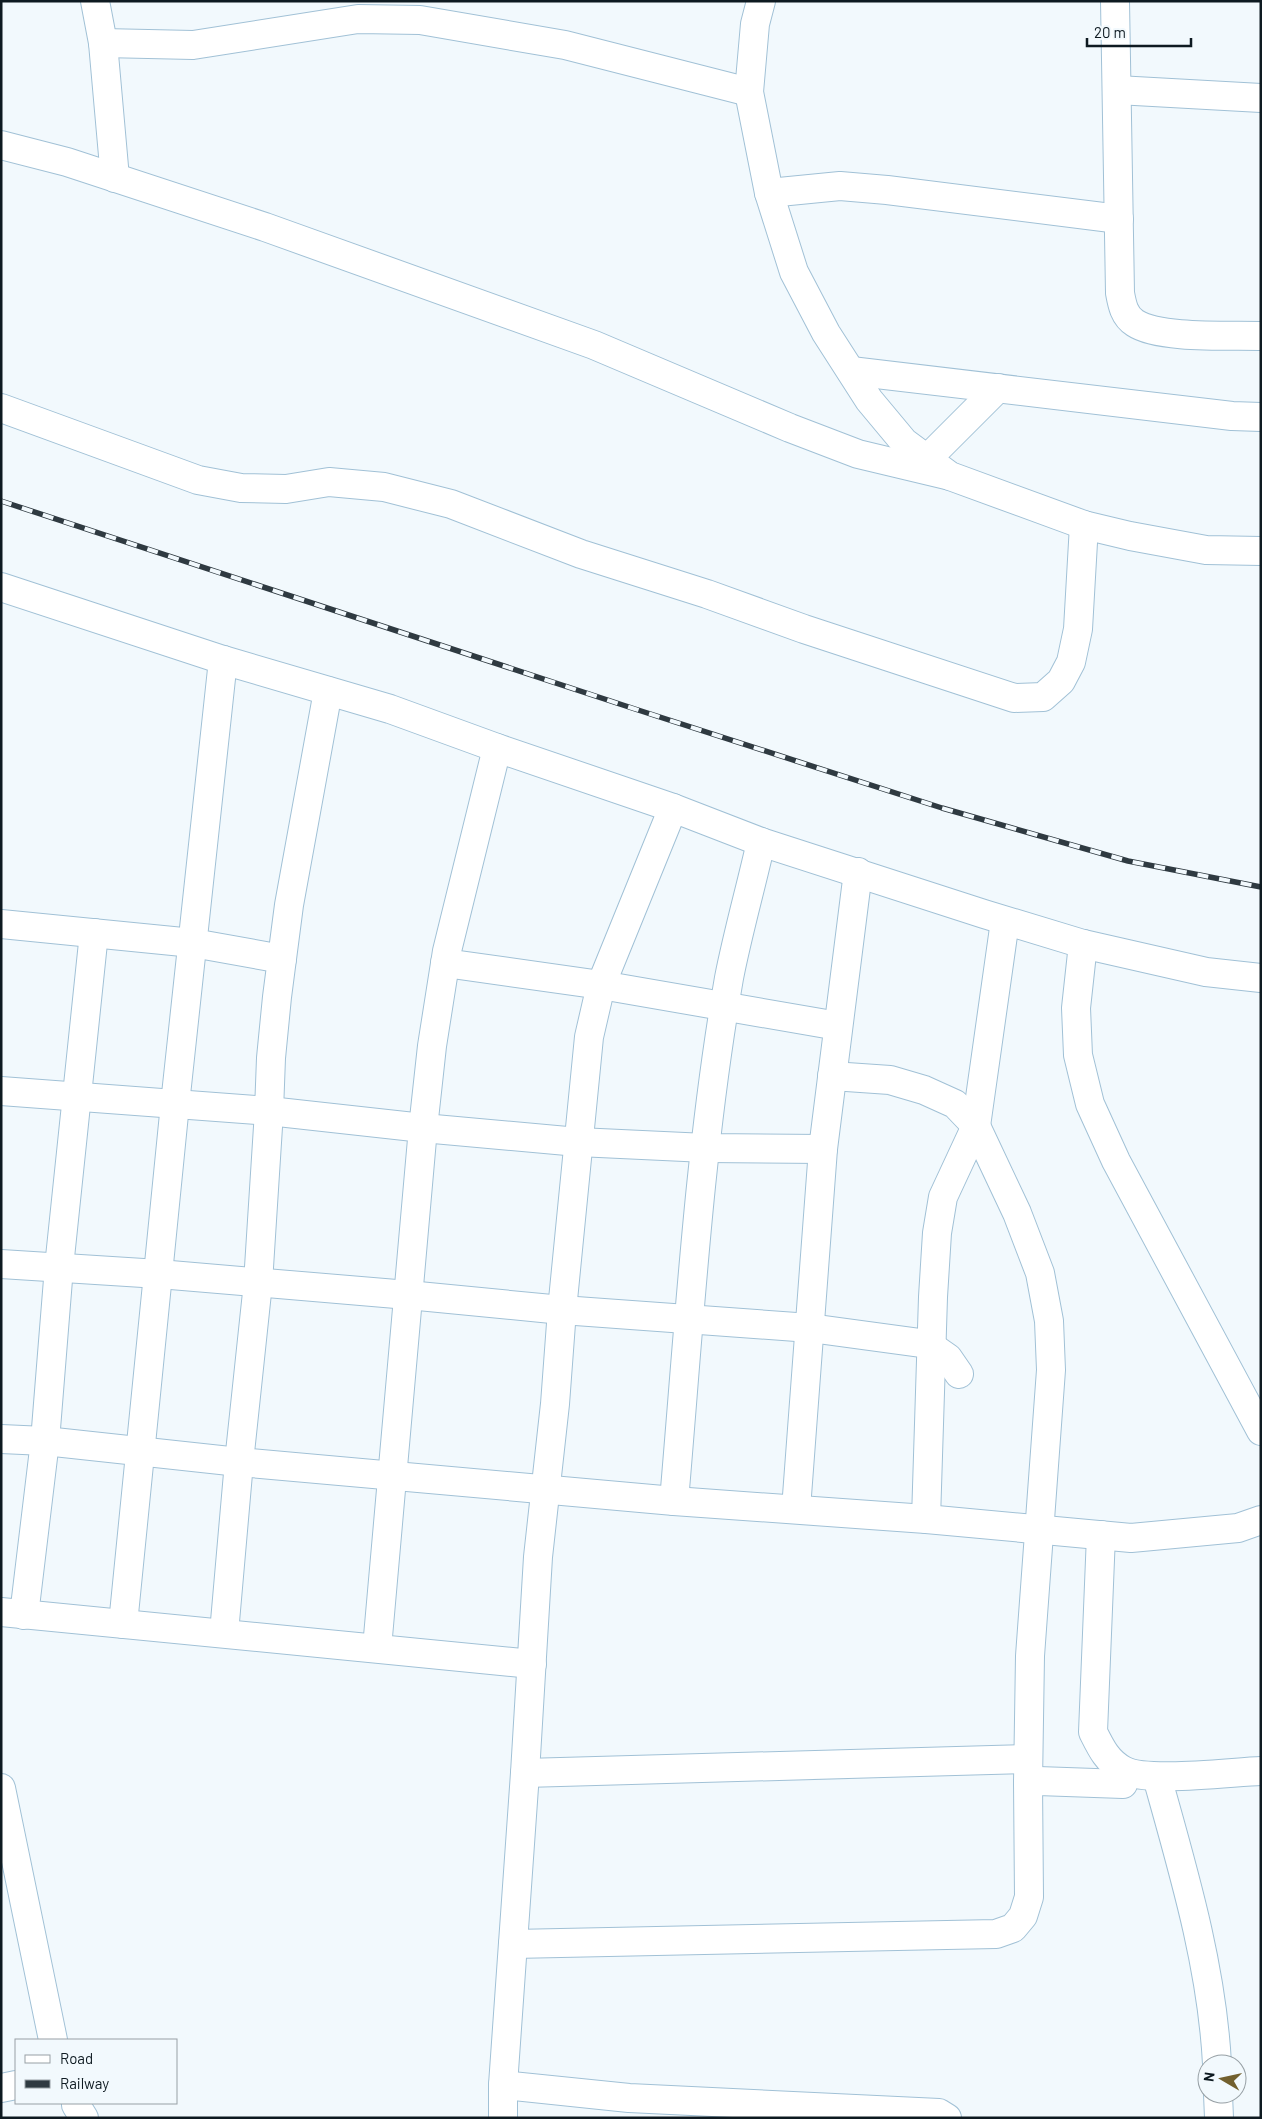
<svg xmlns="http://www.w3.org/2000/svg" width="1262" height="2119" viewBox="0 0 1262 2119" font-family="Barlow,sans-serif">
  <style>
    .lines { fill: none; stroke-linecap: round; stroke-linejoin: round }
    .minor-casing { stroke: #a1c1d6; stroke-width: 30 }
    .tertiary-casing { stroke: #a1c1d6; stroke-width: 30 }
    .minor { stroke: #fff; stroke-width: 28 }
    .tertiary { stroke: #fff; stroke-width: 28 }
    .rail-casing { stroke: #2f3a41; stroke-width: 5.5 }
    .rail { stroke: #f2f9fd; stroke-width: 4; stroke-dasharray: 11; stroke-linecap: butt }
  </style>
  <rect width="100%" height="100%" fill="#f2f9fd"/>
  <g class="lines">
    <g class="minor-casing">
      <g id="minor">
        <path d="M95,1L103,43L115,178"/>
        <path d="M761,1L755,24L749,92L769,193L794,272L826,333L869,400L904,442L950,476L1084,525L1130,536L1206,550L1261,551"/>
        <path d="M1115,1L1120,293C1122,304 1124,316 1135,323C1159,339 1230,335 1261,336"/>
        <path d="M103,43L193,45L358,19L420,20L565,45L749,92"/>
        <path d="M1117,90L1261,98"/>
        <path d="M1,145L67,162L265,227L594,345L790,428L858,454L950,476"/>
        <path d="M769,193L840,186L887,190L1119,219"/>
        <path d="M851,371L1232,416L1261,417"/>
        <path d="M1,408L198,480L241,488L286,489L329,482L384,487L451,504L581,554L707,594L804,629L1014,698L1043,697L1061,681L1071,662L1078,629L1084,525"/>
        <path d="M927,459L998,388"/>
        <path d="M1,924L193,943L282,959"/>
        <path d="M1083,944L1076,1008L1078,1055L1090,1104L1116,1161L1261,1431"/>
        <path d="M445,963L601,985L838,1026"/>
        <path d="M1,1091L269,1111L423,1128L578,1142L706,1148L823,1149"/>
        <path d="M1,1264L159,1274L408,1295L562,1310L810,1328L928,1344L948,1358L959,1374"/>
        <path d="M1,1439L45,1441L239,1462L674,1501L926,1519L1131,1538L1238,1528L1261,1520"/>
        <path d="M674,1501C689,1327 699,1150 729,978C738,932 751,887 761,842"/>
        <path d="M796,1509L823,1149L858,872"/>
        <path d="M926,1519L933,1297L937,1233L943,1197L976,1126L1005,921"/>
        <path d="M1101,1535L1093,1732C1101,1748 1107,1761 1123,1770C1146,1783 1231,1772 1261,1771"/>
        <path d="M1,1612L532,1664"/>
        <path d="M24,1615L45,1441L59,1267L94,933"/>
        <path d="M123,1624L175,1104L223,660"/>
        <path d="M224,1633L239,1462L258,1283L269,1111L271,1058L277,997L289,905L328,691"/>
        <path d="M377,1648L423,1128L432,1046L447,951L497,748"/>
        <path d="M525,1773L1028,1759"/>
        <path d="M1157,1777C1183,1870 1212,1966 1217,2064"/>
        <path d="M1028,1783L1038,1781L1123,1784"/>
        <path d="M1,1788L53,2040"/>
        <path d="M513,1944L996,1934L1013,1928L1023,1916L1029,1897L1028,1783L1030,1656L1051,1370L1049,1321L1040,1273L1017,1213L976,1126L955,1104L924,1090L890,1080L832,1076"/>
        <path d="M503,2085L629,2098L939,2113L947,2118"/>
        <path d="M1,2088L16,2085"/>
        <path d="M1218,2094L1219,2118"/>
        <path d="M76,2105L84,2118"/>
        <path d="M503,2118V2085L525,1773L538,1557L555,1404L562,1310L589,1037L601,985L673,808"/>
      </g>
    </g>
    <g class="tertiary-casing">
      <path id="tertiary" d="M1,587L223,660L390,709L497,748L673,808L761,842L984,914L1083,944L1206,972L1261,978"/>
    </g>
    <use href="#minor" class="minor"/>
    <use href="#tertiary" class="tertiary"/>
    <g class="rail-casing">
      <path id="rail" d="M1,501L635,709L942,808L1128,861L1261,887"/>
    </g>
    <use href="#rail" class="rail"/>
  </g>
  <rect width="1262" height="2119" fill="none" stroke="#0e1a21" stroke-width="5"/>
  <rect x="15" y="2039" width="162" height="65" fill="#f2f9fd" stroke="#97a0a5"/>
  <rect x="25" y="2055" width="25" height="8" fill="#ffffff" stroke="#97a0a5"/>
  <text x="60" y="2064" font-size="15" fill="#0e1a21">Road</text>
  <rect x="25" y="2080" width="25" height="8" fill="#2f3a41" stroke="#97a0a5"/>
  <text x="60" y="2089" font-size="15" fill="#0e1a21">Railway</text>
  <g transform="translate(1222 2079) rotate(279)"><circle r="24" fill="#f2f9fd" stroke="#97a0a5"/>
  <path d="M0-4L9 19L0 12L-9 19Z" fill="#72602e"/>
  <text y="-8" font-size="14" font-weight="bold" text-anchor="middle" fill="#0e1a21">N</text>
  </g>
  <path d="M1087 38v8h104v-8" fill="none" stroke="#0e1a21" stroke-width="2.5"/>
  <text x="1094" y="38" font-size="15" fill="#0e1a21" stroke="#f2f9fd" stroke-width="4" paint-order="stroke">20 m</text>
</svg>
